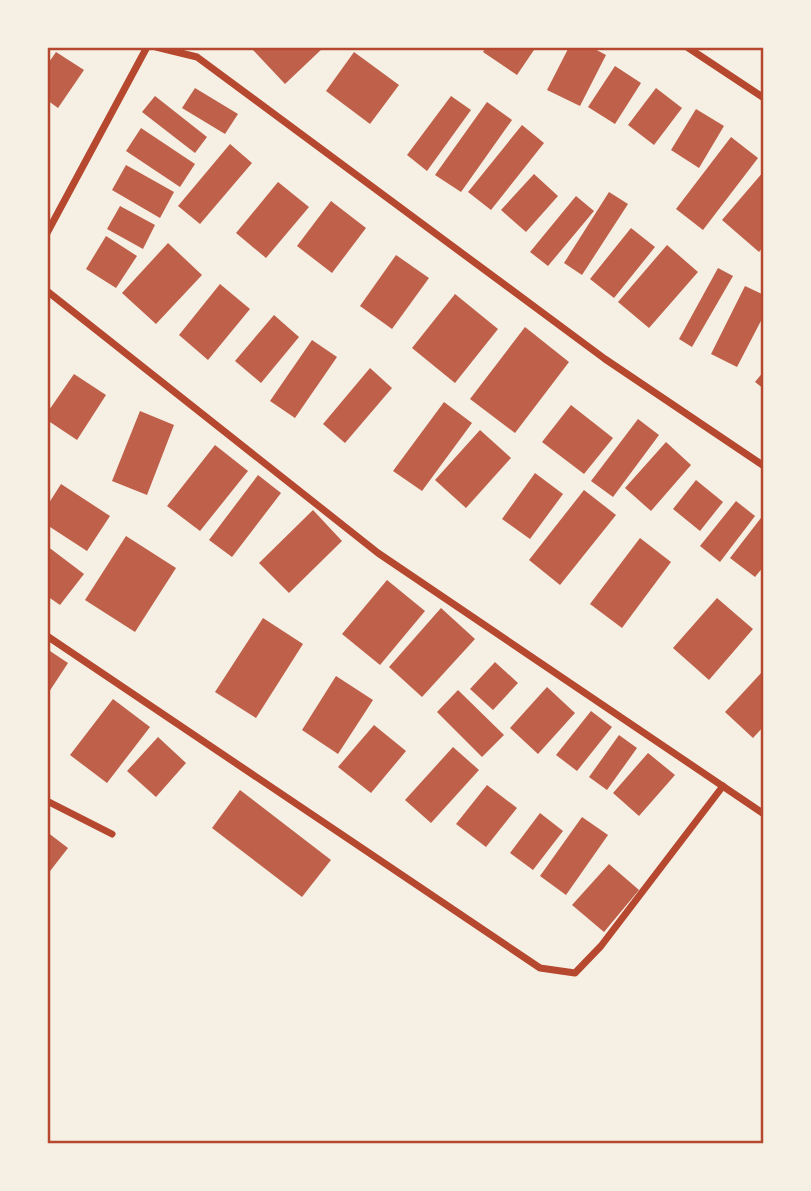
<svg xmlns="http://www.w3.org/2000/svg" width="811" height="1191" viewBox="0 0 811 1191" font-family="Poppins,sans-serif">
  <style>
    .building { fill: #bf614a }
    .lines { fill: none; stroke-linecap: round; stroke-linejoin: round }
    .minor { stroke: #b5482f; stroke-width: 7 }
    .neatline { fill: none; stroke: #b5482f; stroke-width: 2.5 }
  </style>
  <rect width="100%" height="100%" fill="#f6efe4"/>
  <g class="building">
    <path d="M256,47H324L285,84L253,50Z"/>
    <path d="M486,47H536L517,75L483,52Z"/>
    <path d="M569,47H591L606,55L580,106L547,90Z"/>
    <path d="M56,52L84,70L58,108L47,100V65Z"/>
    <path d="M354,52L399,85L370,124L326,91Z"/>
    <path d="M615,66L641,83L615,124L588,107Z"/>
    <path d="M195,88L238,114L225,134L182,108Z"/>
    <path d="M656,88L682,108L654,145L628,125Z"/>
    <path d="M155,96L207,137L195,153L142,112Z"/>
    <path d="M451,96L471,110L427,171L407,155Z"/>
    <path d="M487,102L512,120L461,192L435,175Z"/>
    <path d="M696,109L724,126L699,168L671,150Z"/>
    <path d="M522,125L544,143L491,210L468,192Z"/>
    <path d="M141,128L195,164L180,187L126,151Z"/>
    <path d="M731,137L758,158L703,230L676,209Z"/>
    <path d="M230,144L252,163L200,224L178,206Z"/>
    <path d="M126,165L174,192L160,218L112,190Z"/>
    <path d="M764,171V246L759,252L722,220Z"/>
    <path d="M534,174L558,196L526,232L501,210Z"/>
    <path d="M278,182L309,207L266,258L236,233Z"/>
    <path d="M609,192L628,204L582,275L564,263Z"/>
    <path d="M576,196L594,211L548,266L530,252Z"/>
    <path d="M331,201L366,228L332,273L297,246Z"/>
    <path d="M120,206L155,225L143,249L107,229Z"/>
    <path d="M631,228L655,247L614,298L590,279Z"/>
    <path d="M106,236L137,256L116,288L86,269Z"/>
    <path d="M168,243L202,275L156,324L122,293Z"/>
    <path d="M667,245L698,272L649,328L618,302Z"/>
    <path d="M396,255L429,278L392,329L360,306Z"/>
    <path d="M718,268L733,276L692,347L679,339Z"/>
    <path d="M220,284L250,309L208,360L179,335Z"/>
    <path d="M745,286L764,295V315L737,367L711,354Z"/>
    <path d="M455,294L498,329L455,383L412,348Z"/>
    <path d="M274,315L299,337L261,383L235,361Z"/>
    <path d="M525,327L569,362L515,433L470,399Z"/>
    <path d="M312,340L337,357L295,418L270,401Z"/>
    <path d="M370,368L392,388L345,443L323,424Z"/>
    <path d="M764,371V389L755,382Z"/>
    <path d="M74,374L106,395L77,440L47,420V413Z"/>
    <path d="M444,402L472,423L422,491L393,471Z"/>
    <path d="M571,405L613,438L584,474L542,442Z"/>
    <path d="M140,411L174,425L147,495L112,481Z"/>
    <path d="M638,419L659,435L613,497L591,481Z"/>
    <path d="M480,430L511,458L466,508L435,480Z"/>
    <path d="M666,442L691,465L651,511L625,488Z"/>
    <path d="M215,445L248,471L200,531L167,506Z"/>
    <path d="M535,473L563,494L530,539L502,519Z"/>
    <path d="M258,475L281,493L232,557L209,540Z"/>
    <path d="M696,480L723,502L700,531L673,509Z"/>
    <path d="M61,484L110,516L87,551L47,525V506Z"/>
    <path d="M584,490L616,515L560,585L529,560Z"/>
    <path d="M736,501L755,516L720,562L700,546Z"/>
    <path d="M313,510L342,541L289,593L259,563Z"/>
    <path d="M764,514V566L755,577L730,558Z"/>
    <path d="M126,536L176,568L135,632L85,600Z"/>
    <path d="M640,538L671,562L622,628L590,604Z"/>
    <path d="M47,546L84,574L60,605L47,596Z"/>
    <path d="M387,580L425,611L380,665L342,634Z"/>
    <path d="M717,598L753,629L709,680L673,648Z"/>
    <path d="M441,608L475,639L422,697L389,667Z"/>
    <path d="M263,618L303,644L256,718L215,692Z"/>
    <path d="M47,649L68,663L47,695Z"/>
    <path d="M495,662L518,683L493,710L470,689Z"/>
    <path d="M762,672L764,674V726L753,738L725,712Z"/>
    <path d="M336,676L373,700L338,754L302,730Z"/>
    <path d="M547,687L575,713L538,754L510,728Z"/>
    <path d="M458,690L504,735L482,757L437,712Z"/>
    <path d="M113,699L150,727L107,783L70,755Z"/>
    <path d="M591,711L612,727L577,771L556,755Z"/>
    <path d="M374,725L406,751L371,793L338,767Z"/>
    <path d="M619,735L637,748L607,790L589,777Z"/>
    <path d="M158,737L186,763L156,797L127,771Z"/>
    <path d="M453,747L479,770L431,823L405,800Z"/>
    <path d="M648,753L675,775L639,816L613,793Z"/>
    <path d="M487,785L517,808L486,847L456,824Z"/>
    <path d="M240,790L331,860L302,897L212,828Z"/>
    <path d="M540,813L563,831L533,870L510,853Z"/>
    <path d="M582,817L608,835L566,895L540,876Z"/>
    <path d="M47,832L68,848L47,875Z"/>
    <path d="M609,864L639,890L604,932L572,905Z"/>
  </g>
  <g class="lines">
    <g class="minor">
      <path d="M156,47L197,57L605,359L764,466"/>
      <path d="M687,47L764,98"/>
      <path d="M47,233L147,47"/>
      <path d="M47,291L378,553L764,814"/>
      <path d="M47,636L540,968L575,973L601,946L723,786"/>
      <path d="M47,801L112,834"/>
    </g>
  </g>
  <rect width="811" height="1191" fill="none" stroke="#f6efe4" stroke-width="98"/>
  <rect x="49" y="49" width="713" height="1093" class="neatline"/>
</svg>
